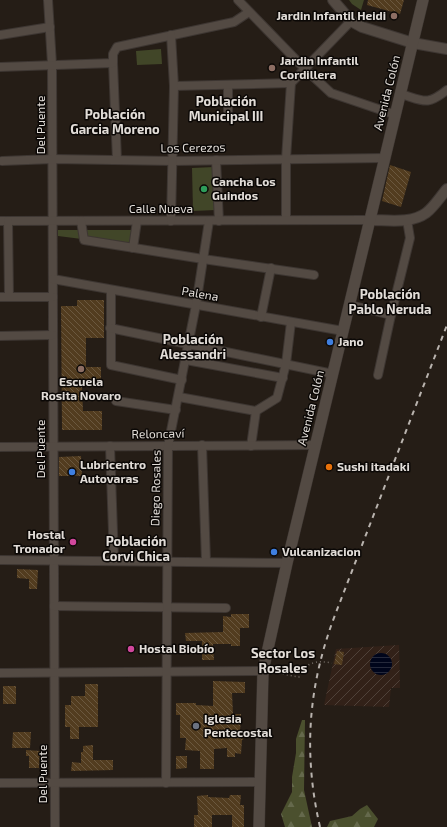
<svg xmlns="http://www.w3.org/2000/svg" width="447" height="827" viewBox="0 0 447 827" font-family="'Exo 2',sans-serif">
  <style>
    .industrial { fill: url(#industrial-furrows) }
    .green { fill: #414628 }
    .forest { fill: url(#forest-firs) }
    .water { fill: url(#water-rules) }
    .building { fill: url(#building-back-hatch) }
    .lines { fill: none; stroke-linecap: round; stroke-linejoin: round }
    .minor-casing { stroke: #3d3632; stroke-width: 10 }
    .tertiary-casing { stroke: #3d3632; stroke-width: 12 }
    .secondary-casing { stroke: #3d3632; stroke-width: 12 }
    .path { stroke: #746d67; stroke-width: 1.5; stroke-dasharray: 1 3; stroke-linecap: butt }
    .minor { stroke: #534a43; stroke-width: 8 }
    .tertiary { stroke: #534a43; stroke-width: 10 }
    .secondary { stroke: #534a43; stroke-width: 11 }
    .rail { stroke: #b9b3ae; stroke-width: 2; stroke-dasharray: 5 5; stroke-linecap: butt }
    .education-dot { fill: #8d6e63; stroke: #0b0806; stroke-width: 1.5 }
    .leisure-dot { fill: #2e9e5b; stroke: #0b0806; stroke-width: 1.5 }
    .shop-dot { fill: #3f7fe0; stroke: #0b0806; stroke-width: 1.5 }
    .food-dot { fill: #e8710a; stroke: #0b0806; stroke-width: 1.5 }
    .hotel-dot { fill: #d1479c; stroke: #0b0806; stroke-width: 1.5 }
    .worship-dot { fill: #6b7280; stroke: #0b0806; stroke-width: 1.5 }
    .labels { text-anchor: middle; stroke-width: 3; stroke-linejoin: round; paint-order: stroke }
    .poi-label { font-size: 12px; font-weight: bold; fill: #e2ddd8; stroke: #0b0806; text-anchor: start }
    .street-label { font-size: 12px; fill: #e2ddd8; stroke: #0b0806 }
    .neighbourhood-label { font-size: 13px; font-weight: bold; fill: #e2ddd8; stroke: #0b0806 }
  </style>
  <defs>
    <pattern id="industrial-furrows" width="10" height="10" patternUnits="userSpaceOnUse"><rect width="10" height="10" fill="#322118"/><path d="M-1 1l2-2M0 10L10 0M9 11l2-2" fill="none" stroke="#4f4139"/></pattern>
    <pattern id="forest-firs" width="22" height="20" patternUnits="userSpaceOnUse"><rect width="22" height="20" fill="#4b502e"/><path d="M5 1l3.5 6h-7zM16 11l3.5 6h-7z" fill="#65694c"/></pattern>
    <pattern id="water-rules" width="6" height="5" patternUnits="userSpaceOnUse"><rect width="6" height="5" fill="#00051b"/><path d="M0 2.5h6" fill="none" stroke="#25293b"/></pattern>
    <pattern id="building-back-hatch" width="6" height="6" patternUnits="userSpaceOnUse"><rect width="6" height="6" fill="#523c1f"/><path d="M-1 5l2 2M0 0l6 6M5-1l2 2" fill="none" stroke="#6b583f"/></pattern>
  </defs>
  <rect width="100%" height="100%" fill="#251d16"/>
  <path class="industrial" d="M399,645L400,688H391L389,707L324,705L336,649Z"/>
  <g class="green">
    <path d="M349,0H364L361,10L352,4Z"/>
    <path d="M161,49L162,64L137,65L136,51Z"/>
    <path d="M214,167L216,210L193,211L192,168Z"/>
    <path d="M58,230H132L129,245L58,236Z"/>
  </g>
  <g class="forest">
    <path d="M302,720H305L304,790L312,827H285L281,814L292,792V777L296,753V739Z"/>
    <path d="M367,805L378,819L374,827H327L330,821L352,816L360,809Z"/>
  </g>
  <circle class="water" cx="381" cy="664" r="11"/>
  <g class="building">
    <path d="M368,0H404L400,14L367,5Z"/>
    <path d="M390,165L411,172L401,207L382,201Z"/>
    <path d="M77,300H104V338H86V367H101V387H82L83,411H102V430H62L61,306H77Z"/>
    <path d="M81,456L82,476H59V457Z"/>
    <path d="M17,569L38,570L37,589H29V579L17,578Z"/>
    <path d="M231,614H249V628H240V646H231V644H213L214,660H202V641H186L185,633L223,632V616L231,617Z"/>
    <path d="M337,651L344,652L342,665L334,664Z"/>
    <path d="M213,681L245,682V693H232L233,714H241L240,733H244L243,740H242L241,754L235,753V757H227V748L214,749V769H200V751L185,750L186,738H180V715H176V703H196V705L213,706Z"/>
    <path d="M85,684H98V727H79V739H70V727H65V705H71V696H85Z"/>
    <rect x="3" y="686" width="13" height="18"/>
    <path d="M13,732H31L30,748H12Z"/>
    <path d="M93,745V760H113V770L71,771L72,762L81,763V752H83V746Z"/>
    <path d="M26,750L40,751L39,768H29V756H26Z"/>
    <path d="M176,756H187V768L176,769Z"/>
    <path d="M208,795V797L229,798L230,795H241L240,805H244V827H232V815H212V827H194V815H198L197,796Z"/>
  </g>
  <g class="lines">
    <g class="minor-casing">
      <g id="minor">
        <path d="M48,0L52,64L55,827"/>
        <path d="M238,0L305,69L331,93L396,115"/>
        <path d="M0,35L50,27"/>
        <path d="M113,63L117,160"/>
        <path d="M0,67L113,63V54L117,47L234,22L249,12"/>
        <path d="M228,85V116"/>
        <path d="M174,86L291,83L351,21"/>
        <path d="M401,94C424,101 427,106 447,90"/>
        <path d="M216,160L219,221"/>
        <path d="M2,161L53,159L173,161L385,158"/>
        <path d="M286,220V159L291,83"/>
        <path d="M0,221L370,220"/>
        <path d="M8,221L9,297"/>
        <path d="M81,221L84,240L203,259L314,275"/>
        <path d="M171,221L174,86L171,35"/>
        <path d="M133,248L137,221"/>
        <path d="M53,279L343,331"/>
        <path d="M111,290V365L182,380"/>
        <path d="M0,297H53"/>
        <path d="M350,305L391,315"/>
        <path d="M261,317L271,268"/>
        <path d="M110,328L333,374"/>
        <path d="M0,336L53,335"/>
        <path d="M186,360L283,378"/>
        <path d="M378,375L391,315L410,238L407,220"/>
        <path d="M179,397L256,411"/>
        <path d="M116,401L176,410"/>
        <path d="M202,445L206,561"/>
        <path d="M110,446L114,561"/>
        <path d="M251,446L256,411L277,398L286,364L291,322"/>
        <path d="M0,447L316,445"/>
        <path d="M0,560L287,563"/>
        <path d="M54,606L226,608"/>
        <path d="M0,673L263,671"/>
        <path d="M0,783L259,782"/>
        <path d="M166,783L168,446L196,305L209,221"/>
      </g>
    </g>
    <g class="tertiary-casing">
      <g id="tertiary">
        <path d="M333,0L351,21L362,27L413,43L447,49"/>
        <path d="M370,220C388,220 411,224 426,213C434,207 440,197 447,189"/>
      </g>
    </g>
    <g class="secondary-casing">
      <path id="secondary" d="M259,827L263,671L287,563L423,0"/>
    </g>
    <path class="path" d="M271,672L299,677C305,662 317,660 332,663"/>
    <use href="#minor" class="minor"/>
    <use href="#tertiary" class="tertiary"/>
    <use href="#secondary" class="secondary"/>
    <path class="rail" d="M320,827C303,753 308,686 335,615L447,325"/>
  </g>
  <g class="education-dot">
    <circle cx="394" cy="16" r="4"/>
    <circle cx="272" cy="68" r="4"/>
    <circle cx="81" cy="369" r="4"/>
  </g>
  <circle class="leisure-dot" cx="204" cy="189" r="4"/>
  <g class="shop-dot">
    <circle cx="330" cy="342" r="4"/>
    <circle cx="72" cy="472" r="4"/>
    <circle cx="274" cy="552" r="4"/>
  </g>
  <circle class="food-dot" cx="329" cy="467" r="4"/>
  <g class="hotel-dot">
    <circle cx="73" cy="542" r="4"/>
    <circle cx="131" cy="649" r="4"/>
  </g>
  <circle class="worship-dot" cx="196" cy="726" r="4"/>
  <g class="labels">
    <g class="poi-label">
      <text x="386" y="20" text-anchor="end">Jardin Infantil Heidi</text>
      <text x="280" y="65">Jardin Infantil<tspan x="280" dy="14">Cordillera</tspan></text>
      <text x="212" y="186">Cancha Los<tspan x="212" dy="14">Guindos</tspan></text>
      <text x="338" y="346">Jano</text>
      <text x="81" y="386" text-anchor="middle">Escuela<tspan x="81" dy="14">Rosita Novaro</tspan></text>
      <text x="80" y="469">Lubricentro<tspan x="80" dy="14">Autovaras</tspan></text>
      <text x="337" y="471">Sushi itadaki</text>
      <text x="65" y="539" text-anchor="end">Hostal<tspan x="65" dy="14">Tronador</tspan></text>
      <text x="282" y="556">Vulcanizacion</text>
      <text x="139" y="653">Hostal Biobío</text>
      <text x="204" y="723">Iglesia<tspan x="204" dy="14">Pentecostal</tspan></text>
    </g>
    <g class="street-label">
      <text transform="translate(387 93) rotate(-76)" y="4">Avenida Colón</text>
      <text transform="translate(41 125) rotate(-90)" y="4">Del Puente</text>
      <text transform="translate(193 148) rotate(-1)" y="4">Los Cerezos</text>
      <text x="161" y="213">Calle Nueva</text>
      <text transform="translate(200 294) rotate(10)" y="4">Palena</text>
      <text transform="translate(311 408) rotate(-76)" y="4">Avenida Colón</text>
      <text transform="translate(158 434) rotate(-1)" y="4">Reloncaví</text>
      <text transform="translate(41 449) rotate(-90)" y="4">Del Puente</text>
      <text transform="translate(156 488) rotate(-89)" y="4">Diego Rosales</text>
      <text transform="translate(43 774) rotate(-90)" y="4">Del Puente</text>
    </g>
    <g class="neighbourhood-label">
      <text x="226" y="106">Población<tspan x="226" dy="15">Municipal III</tspan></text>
      <text x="115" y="119">Población<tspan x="115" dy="15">Garcia Moreno</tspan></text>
      <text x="390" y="299">Población<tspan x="390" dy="15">Pablo Neruda</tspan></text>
      <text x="193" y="344">Población<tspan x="193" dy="15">Alessandri</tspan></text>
      <text x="136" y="546">Población<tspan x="136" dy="15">Corvi Chica</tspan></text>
      <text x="283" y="658">Sector Los<tspan x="283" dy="15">Rosales</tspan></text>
    </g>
  </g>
</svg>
